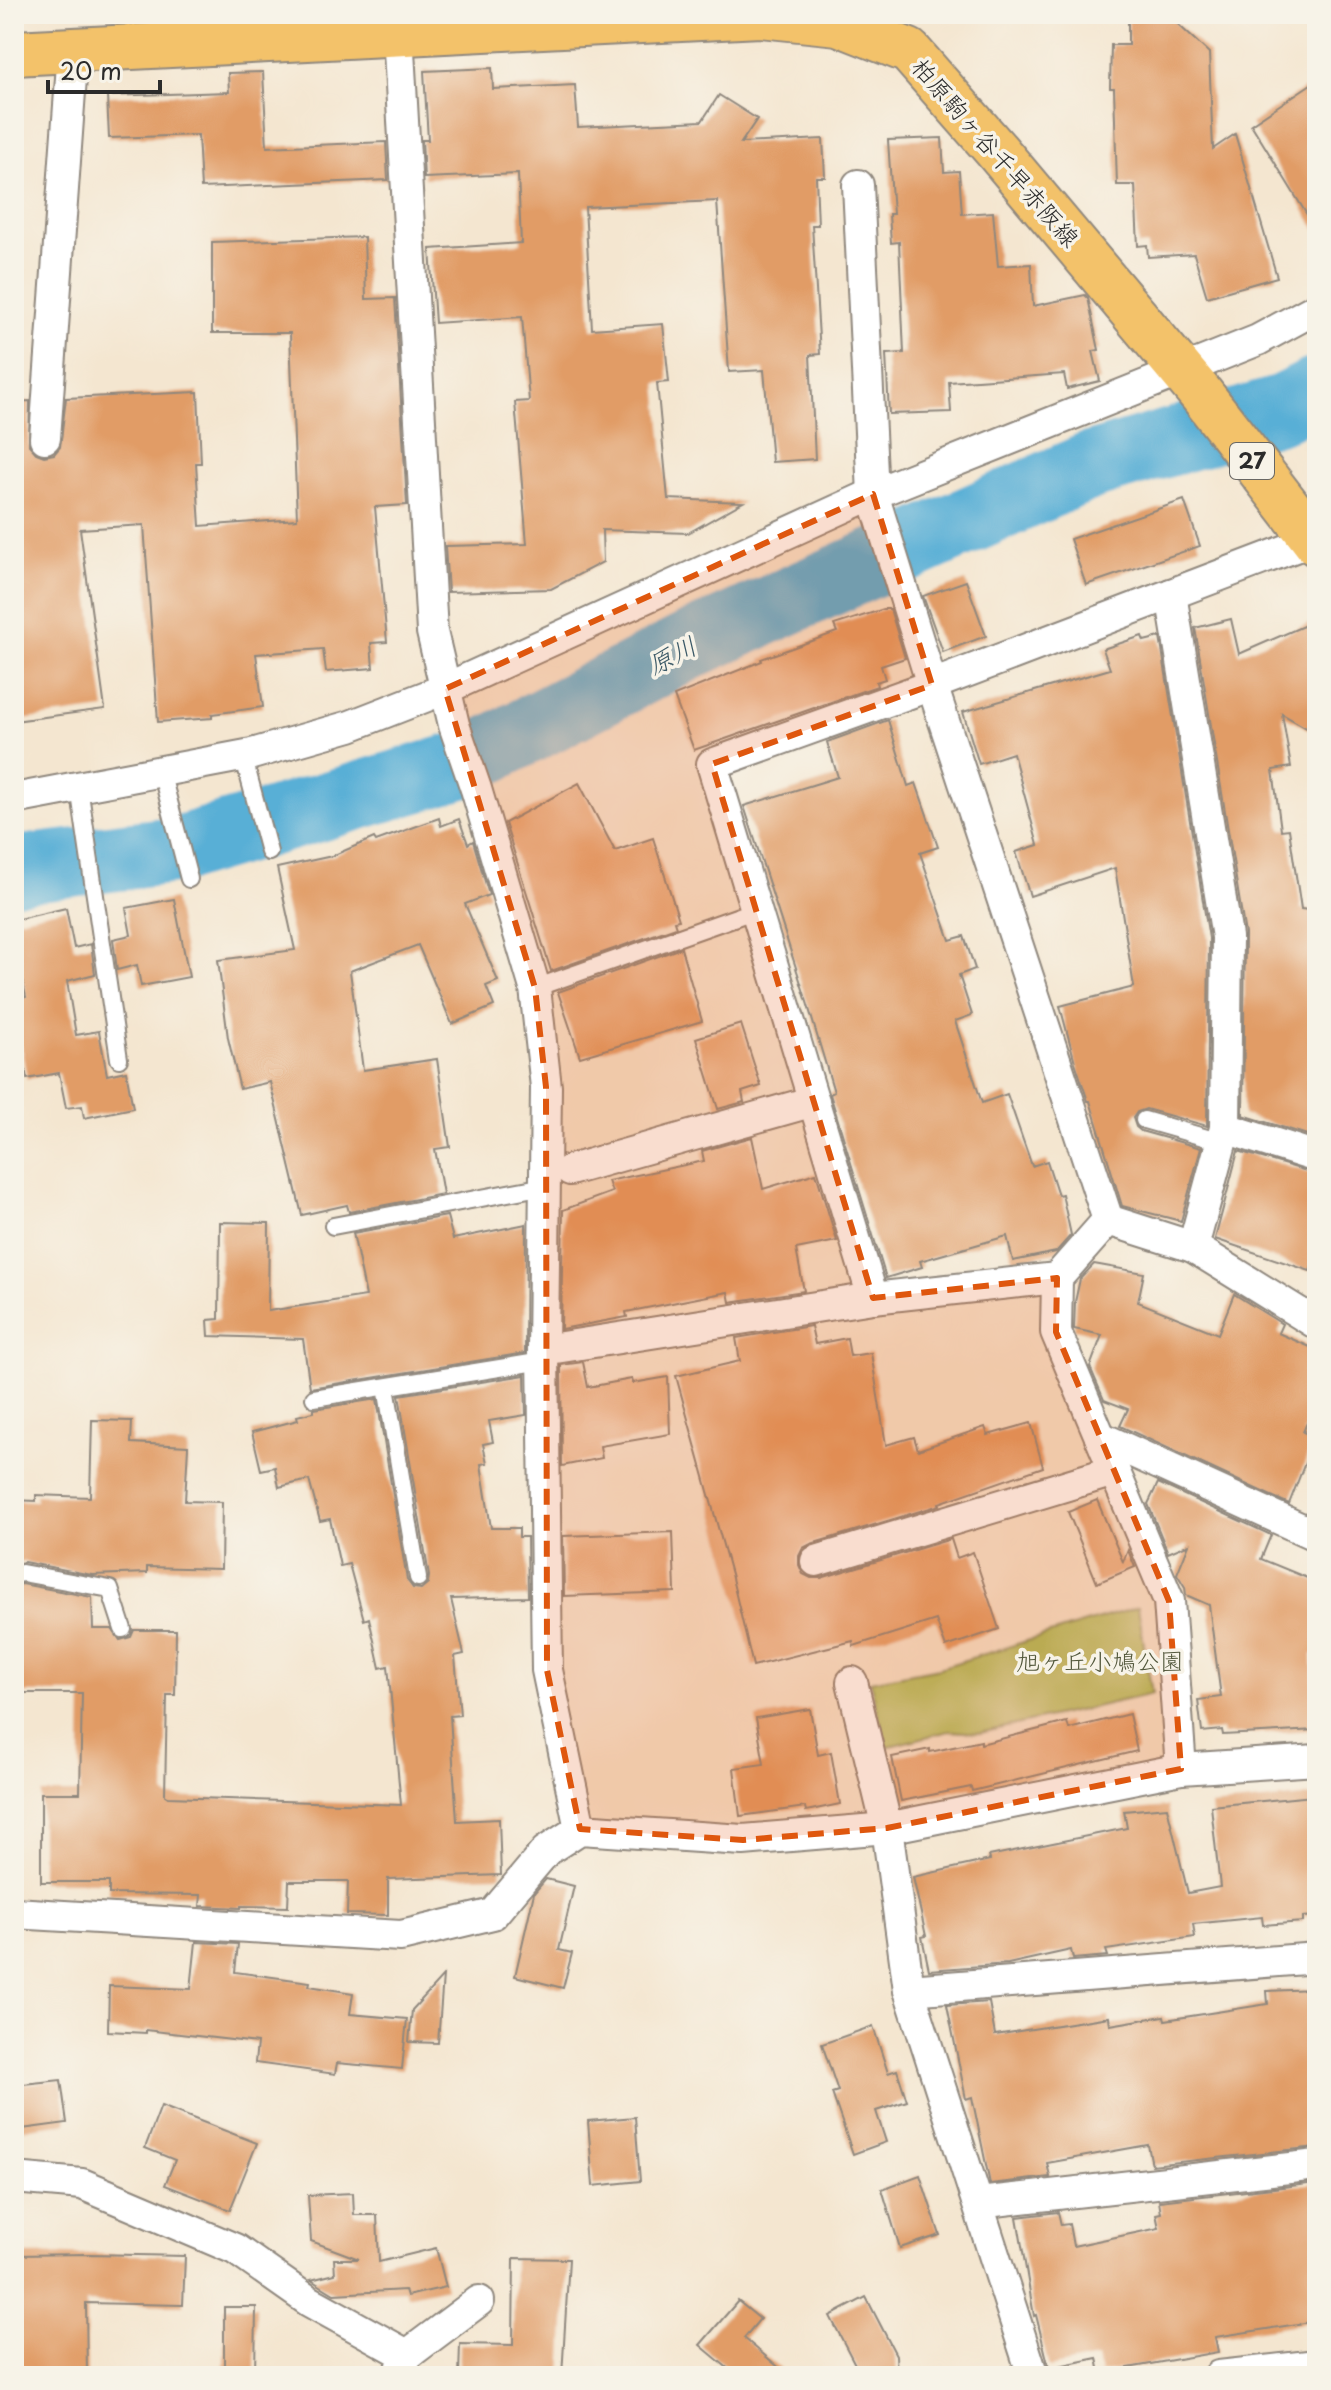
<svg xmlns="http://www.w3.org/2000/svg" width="1331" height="2390" viewBox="0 0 1331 2390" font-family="'Playpen Sans','Klee One',sans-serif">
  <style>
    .green { fill: #b1c164; stroke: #6e7648; stroke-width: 2 }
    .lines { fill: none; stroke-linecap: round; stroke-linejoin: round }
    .river { stroke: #59afd6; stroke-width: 68 }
    .building { fill: #e19c66 }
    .service-casing { stroke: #90887e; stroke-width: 20 }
    .minor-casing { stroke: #90887e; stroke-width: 34 }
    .primary-casing { stroke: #90887e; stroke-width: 48 }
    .service { stroke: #fff; stroke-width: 16 }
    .minor { stroke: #fff; stroke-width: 30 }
    .primary { stroke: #f3c26a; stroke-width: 44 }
    .marked { fill: #df570e; fill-opacity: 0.2; stroke: #df570e; stroke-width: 6; stroke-dasharray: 16 10; stroke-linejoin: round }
    .labels { text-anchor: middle; stroke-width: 7; stroke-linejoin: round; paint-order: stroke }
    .shield { fill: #f7f3e8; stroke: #686764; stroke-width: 2 }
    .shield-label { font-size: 22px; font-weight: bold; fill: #2b2b2b }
    .street-label { font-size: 24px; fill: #2b2b2b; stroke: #f7f3e8 }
    .park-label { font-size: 24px; fill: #53583c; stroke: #f7f3e8 }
    .water-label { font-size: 26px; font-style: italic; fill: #3b5967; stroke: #f7f3e8 }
  </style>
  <rect width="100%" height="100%" fill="#f7f3e8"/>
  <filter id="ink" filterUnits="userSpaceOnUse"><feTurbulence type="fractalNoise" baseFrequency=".0125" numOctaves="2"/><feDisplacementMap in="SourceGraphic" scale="16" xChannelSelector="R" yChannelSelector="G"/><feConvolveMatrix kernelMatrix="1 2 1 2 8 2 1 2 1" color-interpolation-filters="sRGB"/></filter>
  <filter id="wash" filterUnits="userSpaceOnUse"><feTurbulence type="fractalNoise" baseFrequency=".006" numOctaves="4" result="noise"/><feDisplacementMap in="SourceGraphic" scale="32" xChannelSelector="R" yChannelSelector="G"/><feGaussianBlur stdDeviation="1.8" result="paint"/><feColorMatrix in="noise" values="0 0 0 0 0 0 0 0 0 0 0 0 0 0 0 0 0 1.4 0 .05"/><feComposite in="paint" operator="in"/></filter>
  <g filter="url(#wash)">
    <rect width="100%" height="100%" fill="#f4e6d0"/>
    <path class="green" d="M1138,1607L1152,1694L980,1733L949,1731L886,1747L870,1681L939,1668Z"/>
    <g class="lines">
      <path class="river" d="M14,870L181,849L461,765L695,643L1090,466L1279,410L1317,391"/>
    </g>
    <g id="blocks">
      <g class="building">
        <path d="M1128,16L1170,17L1209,53L1213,149L1235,134L1277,277L1207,297L1194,254L1148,257L1147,245L1138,246L1135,185H1117L1114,88H1110L1111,45H1128Z"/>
        <path d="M492,68L493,89L575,85L578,127L702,121L719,95L757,119L741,143L823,139L825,177H816L818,225H812L820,354L810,355L815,459L772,462L764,370L729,372L717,201L585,207L592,329L663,324L669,382L657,383L668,499L743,502L688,533L602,530L603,562L551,589L448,592L445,546L527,544L515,402L529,401L522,317L435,323L430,249L521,243L518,174L424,178L422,140H428L424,71Z"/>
        <path d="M263,72L267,147L386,142L388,180L201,188L198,135L109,138L107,96L229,92L228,73Z"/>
        <path d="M1317,80V231L1251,124Z"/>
        <path d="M942,138L944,172L959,171L962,214L993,212L998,266L1031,264L1033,306L1085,295L1088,298L1099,350L1093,351L1100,381L1067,389L1064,374L949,382L951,412L889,414L886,354L904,353L899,242L891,243L889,214H893L888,140Z"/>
        <path d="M364,237L366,299L395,298L407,505L375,507L387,642L371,643L373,668L326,672L323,649L256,654L263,707L212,714V718L158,722L144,525L80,529L105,709L14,721V402L30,401L29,445L36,453L44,456L54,454L60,447L66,398L198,392L201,463H196L200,526L297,519L290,333H212V242Z"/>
        <path d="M1184,500L1200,546L1086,585L1070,539Z"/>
        <path d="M966,581L986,636L943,652L923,596Z"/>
        <path d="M884,609H890L905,658L881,666L885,679L876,682L877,686L694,750L674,696L762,661L761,659L837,632L834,625Z"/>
        <path d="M1231,619L1239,654L1317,620V734L1282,714L1291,767L1273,770L1281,830L1289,829L1301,909L1317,911V1138L1243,1115L1245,934L1195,628Z"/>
        <path d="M1142,636L1144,641L1160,637L1209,938L1207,1126L1146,1109L1137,1112L1133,1118L1136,1127L1141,1131L1201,1148L1181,1221L1122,1206L1090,1101H1088L1075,1062L1060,1006L1134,987L1115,868L1030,896L1016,852L1038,845L1013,753L979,764L963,712L1110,669L1103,649Z"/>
        <path d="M888,720L908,786L916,783L938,847L920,853L950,940L964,936L975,969L959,975L972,1015L955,1021L982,1103L1007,1094L1032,1166L1047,1161L1058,1195L1062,1194L1071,1235L1056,1252L1013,1261L1007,1236L920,1261L922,1267L886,1278L830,1094L834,1092L807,1002L744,806L838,777L827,742Z"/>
        <path d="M579,783L615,851L653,838L679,920L674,921L676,927L551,971L505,823Z"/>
        <path d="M439,818L441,826L459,819L468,844L473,841L489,895L465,904L498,981L486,986L494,1006L452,1024L418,945L350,971L363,1070L437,1059L450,1147L435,1149L443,1194L349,1212L347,1205L302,1215L270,1082L240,1089L228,1038L218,960L295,950L277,868L332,856L374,838L376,841Z"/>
        <path d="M174,899L189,977L141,986L137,965L117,970L113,939L131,935L126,908Z"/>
        <path d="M66,908L74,948L91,944L95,974L67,981L76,1035L99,1031L107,1075L126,1071L133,1108L84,1118L82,1106L66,1108L59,1073L27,1079L19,1035L14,1036V999L26,997L14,941V920Z"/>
        <path d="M681,948L702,1021L580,1057L558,992Z"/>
        <path d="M741,1024L761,1086L742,1092L744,1102L718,1109L696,1038Z"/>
        <path d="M752,1137L763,1189L816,1173L837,1241L796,1249L804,1291L730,1302L728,1292L626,1312L627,1317L561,1329L563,1210L612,1192L608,1181L704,1161L702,1151Z"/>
        <path d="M1238,1151L1317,1174V1257L1310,1271L1215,1239Z"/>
        <path d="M447,1216L453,1239L526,1224L525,1353L310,1388L303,1339L209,1336L208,1320L219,1319L220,1222L269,1223L268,1311L366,1296L353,1233Z"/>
        <path d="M1094,1264L1144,1273L1138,1302L1218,1334L1234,1294L1282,1324L1278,1333L1317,1350V1400L1303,1432L1315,1437L1289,1504L1120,1426L1128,1409L1104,1400L1090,1367L1102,1335L1074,1329L1075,1302L1080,1279Z"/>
        <path d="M811,1326L815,1344L847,1338L850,1356L871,1353L886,1445L914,1437L918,1450L985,1427L988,1435L1031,1423L1043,1467L939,1503L940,1505L811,1544L803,1548L799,1556V1565L803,1574L811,1578H821L951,1539L957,1558L973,1552L999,1629L946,1647L936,1620L854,1646L853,1641L753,1666L731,1574L676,1376L740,1361L736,1338Z"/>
        <path d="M583,1362L588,1387L632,1379L633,1383L668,1377L670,1434L600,1446L602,1458L562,1466L561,1365Z"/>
        <path d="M525,1375L526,1415L489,1421L493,1442L483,1444L487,1463L481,1464L491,1528H519V1537H527L528,1597L451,1599L464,1654L455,1656L460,1715L450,1716L457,1821L499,1819L501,1875L388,1879V1915L347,1914L348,1881H289L288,1907L241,1906V1908L200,1906L201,1895L109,1894V1882H41V1793H80L82,1693H14V1586L22,1584L92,1597L93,1629H112L120,1640L131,1637L134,1630H176L175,1695H167L165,1795L168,1797L401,1805L388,1666L380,1668L369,1618L364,1620L349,1564L340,1566L330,1519L320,1521L309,1480L279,1487L275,1467L261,1470L252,1432L298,1420L297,1416L314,1412V1409L377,1399L407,1580L413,1588L421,1589L428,1583L429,1576L399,1395Z"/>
        <path d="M92,1420L132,1421L131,1443L188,1446L185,1501L222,1502L221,1569L147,1567V1573L92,1575L24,1562L14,1564V1500L36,1501V1495L90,1497Z"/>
        <path d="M1158,1483L1271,1535L1261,1559L1317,1582V1656L1312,1654L1316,1730L1223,1735L1222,1730L1202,1732L1198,1700L1221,1697L1209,1605L1186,1595L1185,1587L1177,1574L1189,1544L1168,1553L1148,1504Z"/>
        <path d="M1097,1500L1123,1562L1128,1550L1135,1567L1097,1583L1068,1512Z"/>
        <path d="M673,1532L675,1592L564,1596L563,1536Z"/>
        <path d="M810,1709L818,1755L831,1752L840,1804L806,1811L805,1807L740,1816L734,1768L764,1764L756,1718Z"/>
        <path d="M1129,1714L1137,1751L972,1791L971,1787L901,1801L892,1757L930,1749V1752L981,1741V1744L1067,1722L1069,1729Z"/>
        <path d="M1313,1796L1317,1841V1916L1303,1917V1922L1263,1925L1262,1917L1193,1924L1195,1937L1106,1950L1108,1956L1073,1959L1071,1950L1008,1964L929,1970L922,1937L926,1936L913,1877L990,1860L989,1856L1127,1828L1124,1811L1167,1807L1188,1893L1220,1887L1211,1806Z"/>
        <path d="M546,1879L574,1886L559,1950L572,1953L563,1988L515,1976L534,1893Z"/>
        <path d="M196,1942L238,1944L235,1972L310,1982L309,1986L353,1993L350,2014L407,2019L402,2069L337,2063L335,2074L255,2063L257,2043L146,2030V2033L108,2031L109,1986L191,1989Z"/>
        <path d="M443,1976L438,2043L409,2042L412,2010Z"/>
        <path d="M1314,1989L1317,2147L1152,2165L1148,2145L1047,2163L1050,2177L990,2184L972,2097L966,2099L947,2005L989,2002L995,2035L1109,2017L1110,2025L1164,2016L1165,2020L1268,2004L1267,1991Z"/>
        <path d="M873,2026L888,2073L897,2070L907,2101L876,2111L886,2142L853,2154L832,2093L838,2091L822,2044Z"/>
        <path d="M61,2080L67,2123L14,2130V2085Z"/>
        <path d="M161,2106L257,2143L230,2210L165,2185L175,2160L145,2148Z"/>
        <path d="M635,2117L640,2181L593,2186L588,2121Z"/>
        <path d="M920,2175L940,2235L900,2248L882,2189Z"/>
        <path d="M1317,2183V2321L1215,2337L1218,2352L1100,2373L1097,2358L1049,2368L1036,2315L1034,2316L1017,2217L1058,2212L1061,2225L1069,2224L1073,2246L1159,2228L1156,2214L1161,2213L1159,2201Z"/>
        <path d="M353,2193L354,2215H377L379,2262L436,2248L446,2287L407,2296L405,2290L334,2294L311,2280L335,2274L334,2259H359L311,2241L308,2195Z"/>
        <path d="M89,2254L185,2256L183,2305L86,2303L87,2376H14V2255Z"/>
        <path d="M514,2258L569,2259L562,2376H459L460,2344L513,2345Z"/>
        <path d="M866,2297L896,2355L897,2376H861L830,2316Z"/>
        <path d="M738,2301L760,2319L744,2338L789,2376H737L700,2345Z"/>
        <path d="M224,2307H256L255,2376H224Z"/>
      </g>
    </g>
  </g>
  <g filter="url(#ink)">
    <use href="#blocks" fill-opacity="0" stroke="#90887e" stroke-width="2"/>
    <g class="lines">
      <g class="service-casing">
        <g id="service">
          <path d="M243,755L269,852"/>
          <path d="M161,771L189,879"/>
          <path d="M79,787L119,1059"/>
          <path d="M535,988L756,910"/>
          <path d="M1144,1120L1221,1142"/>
          <path d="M333,1226L545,1186"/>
          <path d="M386,1387L418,1578"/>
          <path d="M314,1398L543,1361"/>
          <path d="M14,1575L22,1573L110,1589L123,1629"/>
        </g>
      </g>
      <g class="minor-casing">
        <g id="minor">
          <path d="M397,15L432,632L454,725L476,789L535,988L546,1087L543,1350L547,1670L580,1829"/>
          <path d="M858,185L873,494L932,685L1108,1220"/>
          <path d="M45,438L73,50"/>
          <path d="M1171,594L1227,937L1225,1128L1193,1247"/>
          <path d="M14,799L252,754L350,726L445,689L873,494L1258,340L1317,308"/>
          <path d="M1225,1128L1317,1157"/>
          <path d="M570,1170L814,1101"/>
          <path d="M1108,1220L1057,1278L1056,1332L1169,1601L1181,1769"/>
          <path d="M1108,1220L1193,1247L1317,1324"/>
          <path d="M873,1298L712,764L932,685L1313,540"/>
          <path d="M543,1350L873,1298L1057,1278"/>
          <path d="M1100,1437L1317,1536"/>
          <path d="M816,1561L1114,1471"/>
          <path d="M852,1682L887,1828L909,1990L1033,2376"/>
          <path d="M14,1913L401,1936L493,1914L546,1851L580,1829L743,1840L887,1828L1181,1769L1317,1760"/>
          <path d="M909,1990L1317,1958"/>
          <path d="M14,2178L82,2184L235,2249L309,2301L407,2355"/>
          <path d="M978,2203L1317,2165"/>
          <path d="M398,2376L407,2355L479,2301"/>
          <path d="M1219,2376L1317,2365"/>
        </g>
      </g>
      <g class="primary-casing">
        <path id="primary" d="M14,53L760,15L838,23L909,51L996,150L1201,394L1317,544"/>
      </g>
      <use href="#service" class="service"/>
      <use href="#minor" class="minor"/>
      <use href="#primary" class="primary"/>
    </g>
  </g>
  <path class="marked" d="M873,494L932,685L712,764L873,1298L1057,1278L1056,1332L1169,1601L1181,1769L887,1828L743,1840L580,1829L547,1670L546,1087L535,988L445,689Z"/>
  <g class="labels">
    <rect class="shield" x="1230" y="443" width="44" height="36" rx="6"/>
    <g class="shield-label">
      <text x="1252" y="469">27</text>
    </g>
    <g class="street-label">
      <text transform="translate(995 153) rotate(49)" y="8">柏原駒ヶ谷千早赤阪線</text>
    </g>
    <g class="park-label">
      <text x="1100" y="1670">旭ヶ丘小鳩公園</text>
    </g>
    <g class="water-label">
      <text transform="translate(672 656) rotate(-27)" y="9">原川</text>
    </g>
  </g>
  <rect width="1331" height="2390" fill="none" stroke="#f7f3e8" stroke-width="48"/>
  <path d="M48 80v12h112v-12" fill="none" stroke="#2b2b2b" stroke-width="4"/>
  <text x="60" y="80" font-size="24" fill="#2b2b2b" stroke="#f7f3e8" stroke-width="6" paint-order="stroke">20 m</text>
</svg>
